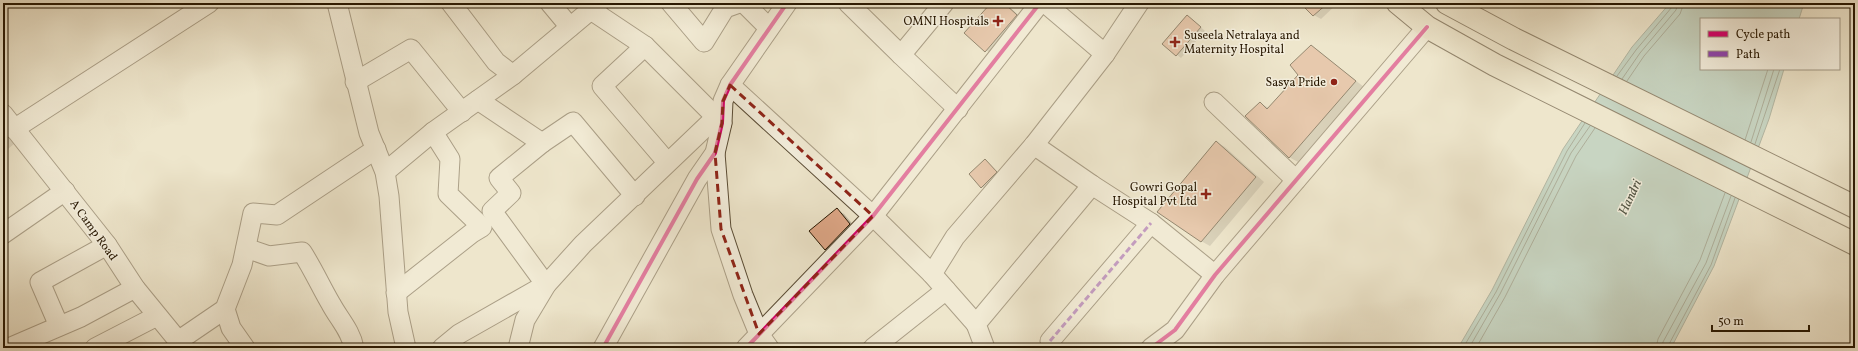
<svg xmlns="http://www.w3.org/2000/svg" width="1858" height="351" viewBox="0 0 1858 351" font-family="Vollkorn,serif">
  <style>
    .water { fill: #99c0b7; stroke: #6b7c6e }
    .shadow { fill: #0003 }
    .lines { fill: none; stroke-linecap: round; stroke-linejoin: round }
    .shore { stroke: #606c5c; stroke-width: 1 }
    .building { fill: #dea787; stroke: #271701 }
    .minor-casing { stroke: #594b34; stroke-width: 21 }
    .major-casing { stroke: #271701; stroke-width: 24 }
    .minor { stroke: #f4efde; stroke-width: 19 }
    .major { stroke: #eee6cc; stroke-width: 22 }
    .quiet { stroke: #8e44ad; stroke-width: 3; stroke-dasharray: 6 3; stroke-linecap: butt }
    .cycleway-casing { stroke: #f4efde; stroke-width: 6 }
    .cycleway { stroke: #d6006c; stroke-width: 4 }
    .marked { fill: none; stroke: #8f2418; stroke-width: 3; stroke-dasharray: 8 5; stroke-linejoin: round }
    .poi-dot { fill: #8f2418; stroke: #f4efde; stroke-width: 1.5 }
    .labels { text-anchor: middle; stroke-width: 3; stroke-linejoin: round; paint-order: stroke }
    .poi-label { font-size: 12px; fill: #271701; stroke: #f4efde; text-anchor: end }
    .street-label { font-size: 12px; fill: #271701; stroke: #f4efde }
    .water-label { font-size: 13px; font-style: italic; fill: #4f5241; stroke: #f4efde }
  </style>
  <rect width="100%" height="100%" fill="#eee6cc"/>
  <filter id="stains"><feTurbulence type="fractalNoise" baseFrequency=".005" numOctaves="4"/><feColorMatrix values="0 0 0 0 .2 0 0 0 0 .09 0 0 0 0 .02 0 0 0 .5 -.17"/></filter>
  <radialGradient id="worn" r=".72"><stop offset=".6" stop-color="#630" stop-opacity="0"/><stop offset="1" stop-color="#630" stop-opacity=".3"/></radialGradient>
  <path class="water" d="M1670,3H1804L1799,19H1701V69H1784L1769,119L1714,266L1671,348H1458L1492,290L1563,149L1632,47Z"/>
  <g class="shadow">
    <path d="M993,3H1005L1023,19L992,55L966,33Z"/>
    <path d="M1302,3H1338L1321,19L1314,15Z"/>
    <path d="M1192,19L1205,31L1181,58L1163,44Z"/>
    <path d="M1311,46L1364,87L1298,162L1289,157L1260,103L1269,108L1299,75Z"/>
    <path d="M3,131L14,144L3,153Z"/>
    <path d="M1216,142L1225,147L1264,182L1210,246L1201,241Z"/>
    <path d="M985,160L1000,175L986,189L982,187Z"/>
    <path d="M837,210L844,214L856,228L832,253L825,249Z"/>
  </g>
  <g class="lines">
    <g class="shore">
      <path d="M1617,76L1636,50L1672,7L1673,3"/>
      <path d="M1622,79L1640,53L1676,10L1678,3"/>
      <path d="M1627,81L1644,56L1680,14L1684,3"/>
      <path d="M1745,140L1768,69"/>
      <path d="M1751,142L1774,69"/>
      <path d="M1755,144L1780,69"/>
      <path d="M1463,348L1496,292L1567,151L1585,123"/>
      <path d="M1469,348L1500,294L1571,153L1590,126"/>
      <path d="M1476,348L1505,297L1576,156L1595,128"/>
      <path d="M1656,348L1658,339L1700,260L1725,193"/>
      <path d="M1662,348L1663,342L1706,263L1731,196"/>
      <path d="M1667,348L1711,265L1735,198"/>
    </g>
  </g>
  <g class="building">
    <path d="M991,3H1004L1017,15L985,52L964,33Z"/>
    <path d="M1300,3H1328L1313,16Z"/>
    <path d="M1187,15L1201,27L1176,56L1162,44Z"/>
    <path d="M1311,45L1356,81L1289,158L1245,116L1260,102L1267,109L1298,75L1290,65Z"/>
    <path d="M1216,141L1256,177L1201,242L1157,212Z"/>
    <path d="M985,159L997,172L981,188L969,174Z"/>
    <path d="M837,208L850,224L825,250L809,231Z"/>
  </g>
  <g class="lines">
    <g class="minor-casing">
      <g id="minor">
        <path d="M337,3L369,133L385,172L389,196L398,312L406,348"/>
        <path d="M451,3L496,62L513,75"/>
        <path d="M550,3L570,27"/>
        <path d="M671,3L704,42L725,8L739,3"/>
        <path d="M744,3L769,28"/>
        <path d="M848,3L901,55L944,3"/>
        <path d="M1045,3L1105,54"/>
        <path d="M591,10L645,46L722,123"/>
        <path d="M645,46L602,86L667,162"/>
        <path d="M901,55L958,109"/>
        <path d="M355,82L411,49L462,112"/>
        <path d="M730,85L873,216L932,274L976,324"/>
        <path d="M478,100L542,143L573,122L635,196"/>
        <path d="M1214,102L1296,180"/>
        <path d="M3,114L107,245L135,288L184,348"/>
        <path d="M14,129L209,3"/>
        <path d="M542,143L499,178L511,193L492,211L546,285"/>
        <path d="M1034,145L1092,185L1151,223L1215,275"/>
        <path d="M715,153L721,229L743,295L759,334L769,348"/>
        <path d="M385,172L433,132L513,75L599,3"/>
        <path d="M3,234L65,191"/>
        <path d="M246,248L269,256L302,252C313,269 321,287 331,304C339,319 351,331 354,348"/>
        <path d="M932,274L955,237L1034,145L1105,54L1139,3"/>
        <path d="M396,293L472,233L482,227L448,194L450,159L433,132"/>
        <path d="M225,309L231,328L245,348"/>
        <path d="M59,326L40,282L107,245"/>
        <path d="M178,341L225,309L242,265L253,213L277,215L376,149"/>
        <path d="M1050,341L1151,223"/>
        <path d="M9,348L81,317L135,288"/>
        <path d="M95,348L157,316"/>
        <path d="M442,348L459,334L545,285"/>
        <path d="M518,348L525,320L546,285L583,244L716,117"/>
        <path d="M603,348L697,179L715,153L722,123L723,101L730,85L787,3"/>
        <path d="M746,348L873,216L1040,3"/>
        <path d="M873,348L946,290"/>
        <path d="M985,348L976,324L1092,185"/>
        <path d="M1151,348L1175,330L1215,275L1427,27"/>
      </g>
    </g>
    <g class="major-casing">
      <g id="major">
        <path d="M1398,3L1427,27L1495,65L1855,244"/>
        <path d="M1447,3L1514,39L1855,207"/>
      </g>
    </g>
    <use href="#minor" class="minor"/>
    <use href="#major" class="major"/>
    <path class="quiet" d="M1050,341L1151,223"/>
    <g class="cycleway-casing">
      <g id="cycleway">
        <path d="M603,348L697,179L715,153L722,123L723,101L730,85L787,3"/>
        <path d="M746,348L873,216L1040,3"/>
        <path d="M1151,348L1175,330L1215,275L1427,27"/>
      </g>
    </g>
    <use href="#cycleway" class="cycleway"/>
  </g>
  <path d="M0 0H1858V351H0ZM730,85L873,216L759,334L721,229L715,153L722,123L723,101Z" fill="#eee6cc" fill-opacity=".55" fill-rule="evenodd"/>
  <path class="marked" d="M730,85L873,216L759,334L721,229L715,153L722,123L723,101Z"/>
  <g class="poi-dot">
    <path d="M996 15h4v4h4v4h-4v4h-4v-4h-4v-4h4z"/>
    <path d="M1173 36h4v4h4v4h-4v4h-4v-4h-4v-4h4z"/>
    <circle cx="1334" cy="82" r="4"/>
    <path d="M1204 188h4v4h4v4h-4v4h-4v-4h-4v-4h4z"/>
  </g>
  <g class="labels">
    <g class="poi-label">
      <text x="989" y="25">OMNI Hospitals</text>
      <text x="1184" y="39" text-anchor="start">Suseela Netralaya and<tspan x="1184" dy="14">Maternity Hospital</tspan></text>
      <text x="1326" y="86">Sasya Pride</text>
      <text x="1197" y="191">Gowri Gopal<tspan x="1197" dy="14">Hospital Pvt Ltd</tspan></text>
    </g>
    <g class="street-label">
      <text transform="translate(94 230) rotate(54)" y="4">A Camp Road</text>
    </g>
    <g class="water-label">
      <text transform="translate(1629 197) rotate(-65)" y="5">Handri</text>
    </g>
  </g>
  <rect width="1858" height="351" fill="none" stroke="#eee6cc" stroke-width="16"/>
  <rect x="4" y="4" width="1850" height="343" fill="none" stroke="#271701" stroke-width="2"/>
  <rect x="8" y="8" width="1842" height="335" fill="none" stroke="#271701"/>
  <rect x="1700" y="18" width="140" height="52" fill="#f4efde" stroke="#a29986"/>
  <rect x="1708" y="31" width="20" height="6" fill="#d6006c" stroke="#a29986"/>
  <text x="1736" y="38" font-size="12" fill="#271701">Cycle path</text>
  <rect x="1708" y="51" width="20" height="6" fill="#8e44ad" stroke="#a29986"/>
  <text x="1736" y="58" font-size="12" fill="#271701">Path</text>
  <path d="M1712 325v6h97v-6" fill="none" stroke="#271701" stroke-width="2"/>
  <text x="1718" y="325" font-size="12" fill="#271701" stroke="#f4efde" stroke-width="3" paint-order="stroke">50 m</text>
  <rect width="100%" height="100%" filter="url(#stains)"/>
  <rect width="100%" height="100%" fill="url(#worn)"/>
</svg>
